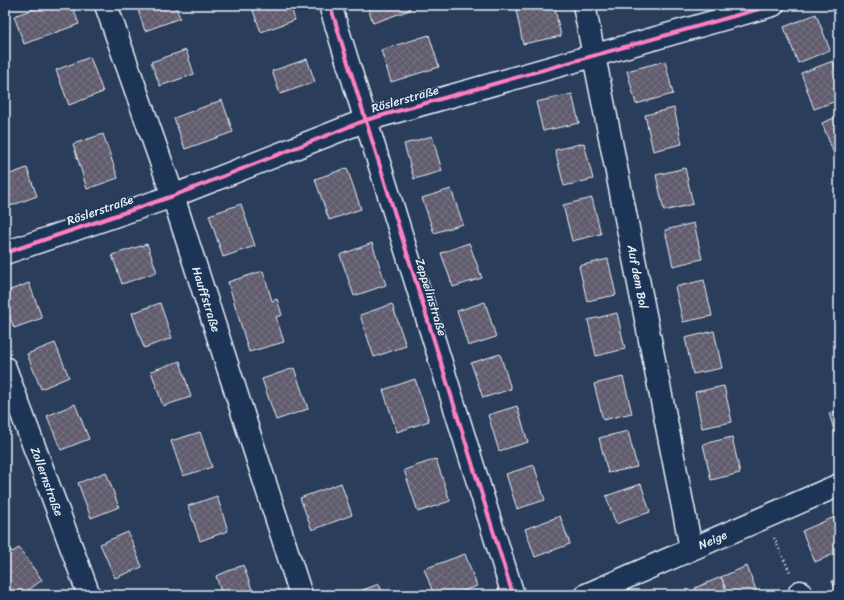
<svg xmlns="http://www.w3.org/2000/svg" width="844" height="600" viewBox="0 0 844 600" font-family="Sriracha,sans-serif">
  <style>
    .building { fill: url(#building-cross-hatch); stroke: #e8f1f8 }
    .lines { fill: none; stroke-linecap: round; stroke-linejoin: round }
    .minor-casing { stroke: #e8f1f8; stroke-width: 25 }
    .path { stroke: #e8f1f8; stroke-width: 2.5; stroke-dasharray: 1 3; stroke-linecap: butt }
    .minor { stroke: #1d3557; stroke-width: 22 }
    .cycleway-casing { stroke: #1d3557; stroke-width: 6 }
    .cycleway { stroke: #ff80c0; stroke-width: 4 }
    .labels { text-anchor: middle; stroke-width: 3; stroke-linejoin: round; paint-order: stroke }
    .street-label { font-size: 12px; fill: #e8f1f8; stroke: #1d3557 }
  </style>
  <defs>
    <pattern id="building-cross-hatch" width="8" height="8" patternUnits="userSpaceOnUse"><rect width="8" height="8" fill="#605b6d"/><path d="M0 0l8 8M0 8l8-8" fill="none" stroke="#777383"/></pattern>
  </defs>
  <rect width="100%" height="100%" fill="#2a3d5b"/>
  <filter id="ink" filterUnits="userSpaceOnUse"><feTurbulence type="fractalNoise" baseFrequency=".025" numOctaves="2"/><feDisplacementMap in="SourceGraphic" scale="8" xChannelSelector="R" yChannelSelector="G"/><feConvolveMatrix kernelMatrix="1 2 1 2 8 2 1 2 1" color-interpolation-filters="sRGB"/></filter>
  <g filter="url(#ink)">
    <g class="building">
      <path d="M45,5H72L79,24L24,44L14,16Z"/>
      <path d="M143,5H175L180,18L145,31L137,7Z"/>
      <path d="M262,5H290L295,20L261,32L252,8Z"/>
      <path d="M367,5H408L410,10L373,23Z"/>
      <path d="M540,5H554L561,36L523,44L516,10Z"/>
      <path d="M620,5H637L621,8Z"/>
      <path d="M816,14L830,50L798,63L784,27Z"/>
      <path d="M429,35L439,67L391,82L381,50Z"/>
      <path d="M186,50L194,74L160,86L151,62Z"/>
      <path d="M90,57L103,92L69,105L56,70Z"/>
      <path d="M307,59L315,82L280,94L272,71Z"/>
      <path d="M665,61L673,94L636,104L627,71Z"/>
      <path d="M833,61L839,77V100L814,109L801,73Z"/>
      <path d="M572,94L579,123L543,131L536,102Z"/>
      <path d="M222,100L233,132L185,149L174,118Z"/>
      <path d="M674,108L682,144L653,151L645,115Z"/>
      <path d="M839,116V158L836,159L822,123Z"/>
      <path d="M103,134L118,178L87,189L73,144Z"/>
      <path d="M432,136L442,171L414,179L404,144Z"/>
      <path d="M584,143L593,179L564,186L555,150Z"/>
      <path d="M27,168L37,196L5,208V176Z"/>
      <path d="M347,168L361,209L329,220L315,179Z"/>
      <path d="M685,168L693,204L664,211L656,175Z"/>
      <path d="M451,189L463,224L434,233L422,198Z"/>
      <path d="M592,198L601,234L572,241L563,205Z"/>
      <path d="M241,204L255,246L223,257L209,215Z"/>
      <path d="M694,223L702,259L673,266L665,230Z"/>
      <path d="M372,243L386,285L354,296L340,255Z"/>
      <path d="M469,243L482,278L453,287L441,253Z"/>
      <path d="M147,244L157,272L122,284L112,255Z"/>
      <path d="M608,259L616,295L587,301L579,266Z"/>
      <path d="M263,271L272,301L277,299L282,315L276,317L284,342L249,352L228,282Z"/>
      <path d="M704,280L712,316L683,322L675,287Z"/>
      <path d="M29,283L42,318L14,328L5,304V292Z"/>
      <path d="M485,302L496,337L468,346L457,311Z"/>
      <path d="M160,303L172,338L144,348L132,313Z"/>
      <path d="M392,304L406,346L374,357L360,315Z"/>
      <path d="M617,313L625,349L596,356L588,320Z"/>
      <path d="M714,331L722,368L693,374L685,338Z"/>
      <path d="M55,343L69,377L41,389L27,354Z"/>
      <path d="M500,354L511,389L483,398L471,363Z"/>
      <path d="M180,361L191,397L163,406L151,371Z"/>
      <path d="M294,368L308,409L276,420L262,379Z"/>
      <path d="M623,377L632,413L603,420L594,384Z"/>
      <path d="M415,379L429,421L397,432L383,390Z"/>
      <path d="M724,386L732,422L702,428L695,392Z"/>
      <path d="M75,404L89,439L61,450L47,416Z"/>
      <path d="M517,406L528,442L499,451L488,415Z"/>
      <path d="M839,410V446L829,413Z"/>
      <path d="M628,431L637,467L608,473L599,438Z"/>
      <path d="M200,432L212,467L183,476L171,441Z"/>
      <path d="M732,437L740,473L711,480L703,444Z"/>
      <path d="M436,459L450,501L418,512L404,470Z"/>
      <path d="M534,465L545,500L517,509L506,474Z"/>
      <path d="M106,472L119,507L91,518L78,483Z"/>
      <path d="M341,483L352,515L312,530L300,498Z"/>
      <path d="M641,484L650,512L616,524L606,496Z"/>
      <path d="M217,496L228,531L200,541L188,506Z"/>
      <path d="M839,515V552L815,562L802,531Z"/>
      <path d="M560,516L570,544L535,557L525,529Z"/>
      <path d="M128,532L142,567L115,578L100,544Z"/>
      <path d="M5,544L12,552L19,548L42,580L22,595H18L15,593L12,595H5Z"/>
      <path d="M465,554L477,586L452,595H434L424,569Z"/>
      <path d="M243,565L254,595H222L216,576Z"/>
      <path d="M747,566L758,595H728L721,577Z"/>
      <path d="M721,577L728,595H698L695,588Z"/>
      <path d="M839,579V595H838L832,581Z"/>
      <path d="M379,584L383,595H349Z"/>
    </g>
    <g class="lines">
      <g class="minor-casing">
        <g id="minor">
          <path id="s1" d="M106,5L173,196L301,595"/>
          <path d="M330,5L513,595"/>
          <path id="s2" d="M584,5L691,548"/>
          <path d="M5,253L173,196L366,120L773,5"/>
          <path id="s3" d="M5,368L89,595"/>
          <path d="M800,592L801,595"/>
          <path id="s4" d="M586,595L839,485"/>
        </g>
      </g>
      <path class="path" d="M774,538L790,572"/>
      <use href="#minor" class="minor"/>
      <g class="cycleway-casing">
        <g id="cycleway">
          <path d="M330,5L513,595"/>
          <path d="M5,253L173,196L366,120L773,5"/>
        </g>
      </g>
      <use href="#cycleway" class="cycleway"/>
    </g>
  </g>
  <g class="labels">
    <g class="street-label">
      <text transform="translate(405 99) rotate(-16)" y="4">Röslerstraße</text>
      <text transform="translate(100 210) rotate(-19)" y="4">Röslerstraße</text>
      <text dy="4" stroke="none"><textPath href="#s2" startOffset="277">Auf dem Bol</textPath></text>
      <text transform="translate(431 297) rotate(73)" y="4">Zeppelinstraße</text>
      <text dy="4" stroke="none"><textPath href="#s1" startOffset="311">Hauffstraße</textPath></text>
      <text dy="4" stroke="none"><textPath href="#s3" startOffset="121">Zollernstraße</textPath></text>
      <text dy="4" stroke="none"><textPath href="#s4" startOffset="138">Neige</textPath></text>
    </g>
  </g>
  <rect width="844" height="600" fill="none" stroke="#1d3557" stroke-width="20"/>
  <rect x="10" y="10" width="824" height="580" fill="none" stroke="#e8f1f8" stroke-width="1.5" filter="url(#ink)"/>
</svg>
